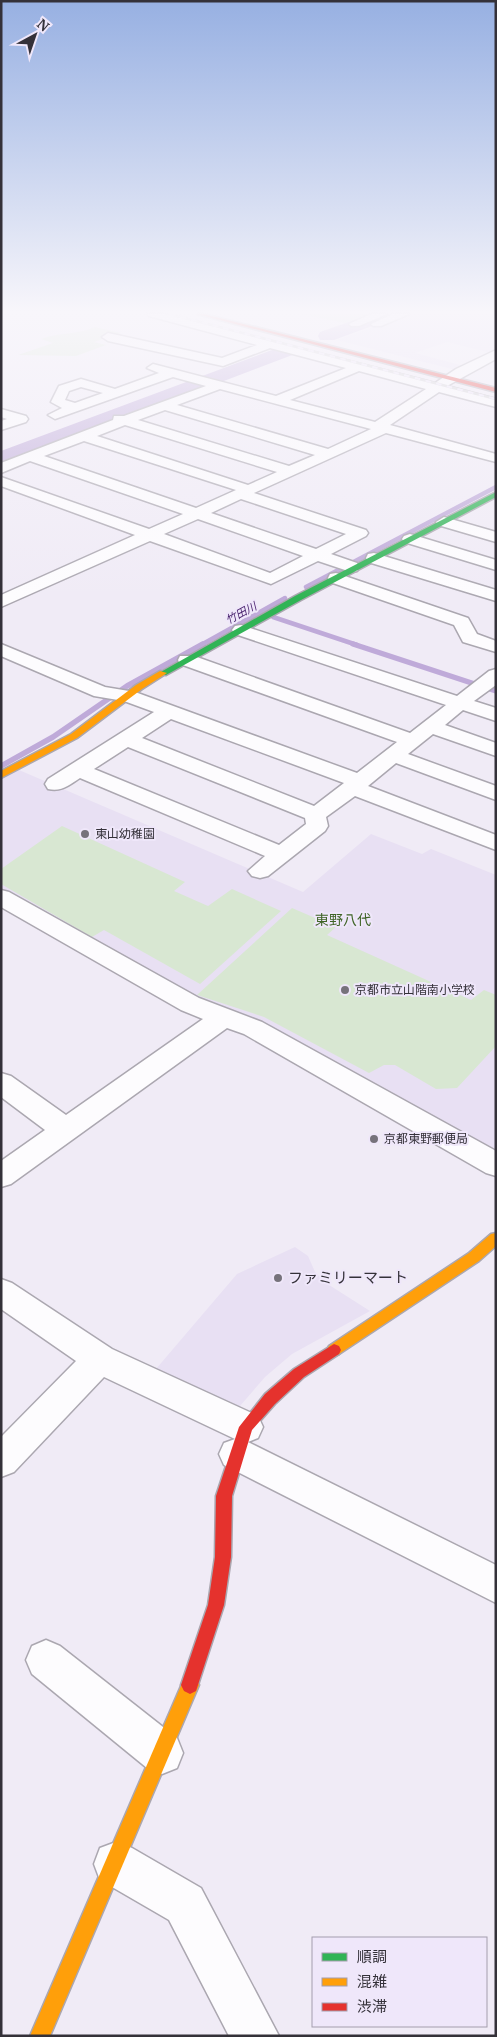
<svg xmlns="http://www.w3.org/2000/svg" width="497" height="2037" viewBox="0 0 497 2037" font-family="'PT Serif','Noto Sans JP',serif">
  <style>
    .built { fill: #e8e0f3 }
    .green { fill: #d8e7d2 }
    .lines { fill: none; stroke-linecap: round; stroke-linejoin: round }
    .stream-far1 { stroke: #bfaad9; stroke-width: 4.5 }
    .stream { stroke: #bfaad9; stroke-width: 5.5 }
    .river { fill: #bfaad9; fill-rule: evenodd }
    .street-casing { stroke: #aba7b0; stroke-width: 3 }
    .fast-casing { stroke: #aba7b0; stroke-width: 3 }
    .slow-casing { stroke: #aba7b0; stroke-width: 3 }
    .jam-casing { stroke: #aba7b0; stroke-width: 3 }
    .street { fill: #fdfcfe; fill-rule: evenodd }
    .fast { fill: #30b455; fill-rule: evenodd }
    .slow { fill: #ff9f0a; fill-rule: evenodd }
    .jam { fill: #e5322d; fill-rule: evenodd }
    .rail-casing { stroke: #cfced1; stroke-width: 2.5 }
    .rail { stroke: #efe7fa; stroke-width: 2; stroke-dasharray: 5.5; stroke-linecap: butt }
    .poi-dot { fill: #76727b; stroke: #efe7fa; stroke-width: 2 }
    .labels { text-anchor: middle; stroke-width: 4; stroke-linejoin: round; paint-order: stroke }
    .far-water-label { font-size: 11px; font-style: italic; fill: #4a236e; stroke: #efe7fa }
    .poi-label { font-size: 12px; fill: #343139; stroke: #efe7fa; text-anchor: start }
    .neighbourhood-label { font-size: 14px; fill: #3f6426; stroke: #efe7fa }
    .near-poi-label { font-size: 15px; fill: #343139; stroke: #efe7fa; text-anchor: start }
  </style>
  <rect width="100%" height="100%" fill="#f0ebf6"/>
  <g class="built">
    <path d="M410,314H496V352L492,353L447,342L415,353L464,366L456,370L337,340Z"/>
    <path d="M19,770L303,892L371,834L422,854L431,849L496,875V1152L187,995L1,889V779Z"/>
    <path d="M295,1247L308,1256L315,1272L326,1283L370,1311L292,1354L265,1377L240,1406L223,1409L150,1376L237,1274Z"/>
  </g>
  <g class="green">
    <path d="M301,314H377L350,324Z"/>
    <path d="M95,327L121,333L94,342L106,345L76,356L18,355L53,343L41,339C60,332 77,335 95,327Z"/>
    <path d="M62,826L185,882L174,891L208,906L232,889L281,911L200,984L104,930L92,937L1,884V869Z"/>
    <path d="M292,908L336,927L327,935L471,1000L484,990L496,995V1046L457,1088L436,1089L395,1065H384L369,1073L264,1017L197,995Z"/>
  </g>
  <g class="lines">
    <g class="stream-far1">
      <path d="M306,587L496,487"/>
      <path d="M273,617L357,645"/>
      <path d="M201,645L285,598"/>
    </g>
    <g class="stream">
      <path d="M353,644L496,691"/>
      <path d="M1,766L53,737L127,686L203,644"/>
    </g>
    <g class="river">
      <path d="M372,314H397L394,318L334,340H320L318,336L320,332Z"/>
      <path d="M288,344L295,346L298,350L295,354L1,466V451Z"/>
    </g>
    <g class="street-casing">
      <g id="street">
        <path d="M147,314H165L435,383L456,369L496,350V359L447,386L496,399V407L439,392L390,425L496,454V462L386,433L254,493L366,530L368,533L366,536L331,554L357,563L359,567L357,571L351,572L318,561L271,584L150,541L1,607V595L135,535L1,486V477L149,529L183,514L30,461L1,473V463L113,420L114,416H124L206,386L173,377L55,419L48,415L62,408L51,402L59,386L81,379L115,389L159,373L147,368L153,364L276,396L346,368L270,348L223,366L108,341L102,337L108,333L222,358L257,345L149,316ZM359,371L426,389L375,422L290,400ZM81,387L103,393L75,403L65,400L69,391ZM220,389L371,429L328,449L177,405ZM165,410L315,455L289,466L138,420ZM125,425L277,472L248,485L97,436ZM84,441L236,490L196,508L44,456ZM241,499L346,534L316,549L211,513ZM198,519L303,556L270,573L164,534Z"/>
        <path d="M371,314H387L359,326H351L349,324Z"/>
        <path d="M393,314H409L381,326H373L371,324Z"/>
        <path d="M1,409L26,416L28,419L26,422L1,430V421L7,419L1,417Z"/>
        <path d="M444,517L496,532V542L438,525L436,522Z"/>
        <path d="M410,534L496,560V570L404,542L402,539L404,536Z"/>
        <path d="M374,553L496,590V601L368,562L366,558L368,554Z"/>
        <path d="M336,573L468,618L477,634L496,641V652L463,642L454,625L330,582L328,578L330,574Z"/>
        <path d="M241,625L457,696L489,671L496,669V685L474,701L496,708V721L463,710L445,725L496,743V756L433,734L408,754L496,786V800L396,763L368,786L496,835V850L355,796L326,817L328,826L325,831L268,876L260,878L252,876L248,871L265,856L80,778C69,785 62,792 48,789L45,784L48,779L154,712L124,701L94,696L1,656V644L105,687L135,692L357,773L397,742L180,664L178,660L180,656H194L410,733L446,705L235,634L232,630L235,626ZM171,719L344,783L314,806L142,738ZM128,747L305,818L306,824L279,845L94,769Z"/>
        <path d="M1,890L9,892L199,998L262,1022L496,1151V1176L486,1173L244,1034L227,1028L11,1184L1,1187V1161L45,1130L1,1097V1073L11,1076L66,1115L203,1019L181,1010L1,907Z"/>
        <path d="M1,1279L12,1283L112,1349L258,1416L263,1427L258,1438L248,1442L496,1565V1603L224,1465L219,1454L224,1443L235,1439L104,1377L14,1472L1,1477V1437L76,1361L1,1309Z"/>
        <path d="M46,1640L60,1646L177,1738L183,1753L177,1768L162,1774L147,1768L32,1674L26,1660L32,1646Z"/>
        <path d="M116,1842L132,1848L201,1888L279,2036H229L169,1920L100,1880L94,1864L100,1848Z"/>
      </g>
    </g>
    <g class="fast-casing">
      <path id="fast" d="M496,492V497L301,600L166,675L159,673L295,596Z"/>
    </g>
    <g class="slow-casing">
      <g id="slow">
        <path d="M160,671L167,673L142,689L77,738L1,778V771L71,734L136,685Z"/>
        <path d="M496,1233V1246L479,1261L339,1354L334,1356L329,1354L327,1350L329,1346L469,1253L491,1234Z"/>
        <path d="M190,1676L196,1679L199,1685L50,2036H30L184,1679Z"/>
      </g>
    </g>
    <g class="jam-casing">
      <g id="jam">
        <path d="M197,314H204L496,388V392Z"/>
        <path d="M334,1344L339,1346L341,1350L339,1354L304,1377L275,1404L252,1430L232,1496L231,1557L224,1605L196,1691L190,1694L184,1691L181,1685L208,1605L215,1557L216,1496L239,1427L265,1394L294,1369Z"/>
      </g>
    </g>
    <use href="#street" class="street"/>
    <use href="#fast" class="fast"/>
    <use href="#slow" class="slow"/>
    <use href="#jam" class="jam"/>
    <g class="rail-casing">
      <path id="rail" d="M170,314L496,399"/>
    </g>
    <use href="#rail" class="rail"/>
  </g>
  <linearGradient id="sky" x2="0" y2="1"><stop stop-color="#97b0e2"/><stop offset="0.52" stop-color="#f8f6fb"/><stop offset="1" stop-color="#f8f6fb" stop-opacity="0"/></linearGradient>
  <rect width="497" height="599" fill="url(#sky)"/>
  <g class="poi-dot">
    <circle cx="85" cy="834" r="5"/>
    <circle cx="345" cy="990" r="5"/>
    <circle cx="374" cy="1139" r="5"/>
    <circle cx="278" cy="1278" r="5"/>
  </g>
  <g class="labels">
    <g class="far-water-label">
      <text transform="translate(241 613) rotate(-28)" y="4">竹田川</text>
    </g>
    <g class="poi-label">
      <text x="95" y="838">東山幼稚園</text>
      <text x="355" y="994">京都市立山階南小学校</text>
      <text x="384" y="1143">京都東野郵便局</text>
    </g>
    <g class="neighbourhood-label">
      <text x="343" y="925">東野八代</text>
    </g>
    <g class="near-poi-label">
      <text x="288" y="1283">ファミリーマート</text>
    </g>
  </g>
  <rect width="497" height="2037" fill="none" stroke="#343139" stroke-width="5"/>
  <rect x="312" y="1937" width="175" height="90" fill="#efe7fa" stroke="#a49ead"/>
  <rect x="322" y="1953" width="25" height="8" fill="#30b455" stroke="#a49ead"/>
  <text x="357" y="1962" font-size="15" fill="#343139">順調</text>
  <rect x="322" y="1978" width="25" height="8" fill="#ff9f0a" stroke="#a49ead"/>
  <text x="357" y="1987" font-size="15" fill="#343139">混雑</text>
  <rect x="322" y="2003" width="25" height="8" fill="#e5322d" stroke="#a49ead"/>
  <text x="357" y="2012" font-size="15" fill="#343139">渋滞</text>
  <g transform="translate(35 35) rotate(40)" stroke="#efe7fa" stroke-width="4" paint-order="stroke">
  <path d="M0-4L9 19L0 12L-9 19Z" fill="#343139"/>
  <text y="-8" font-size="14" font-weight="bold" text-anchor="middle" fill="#343139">N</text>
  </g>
</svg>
